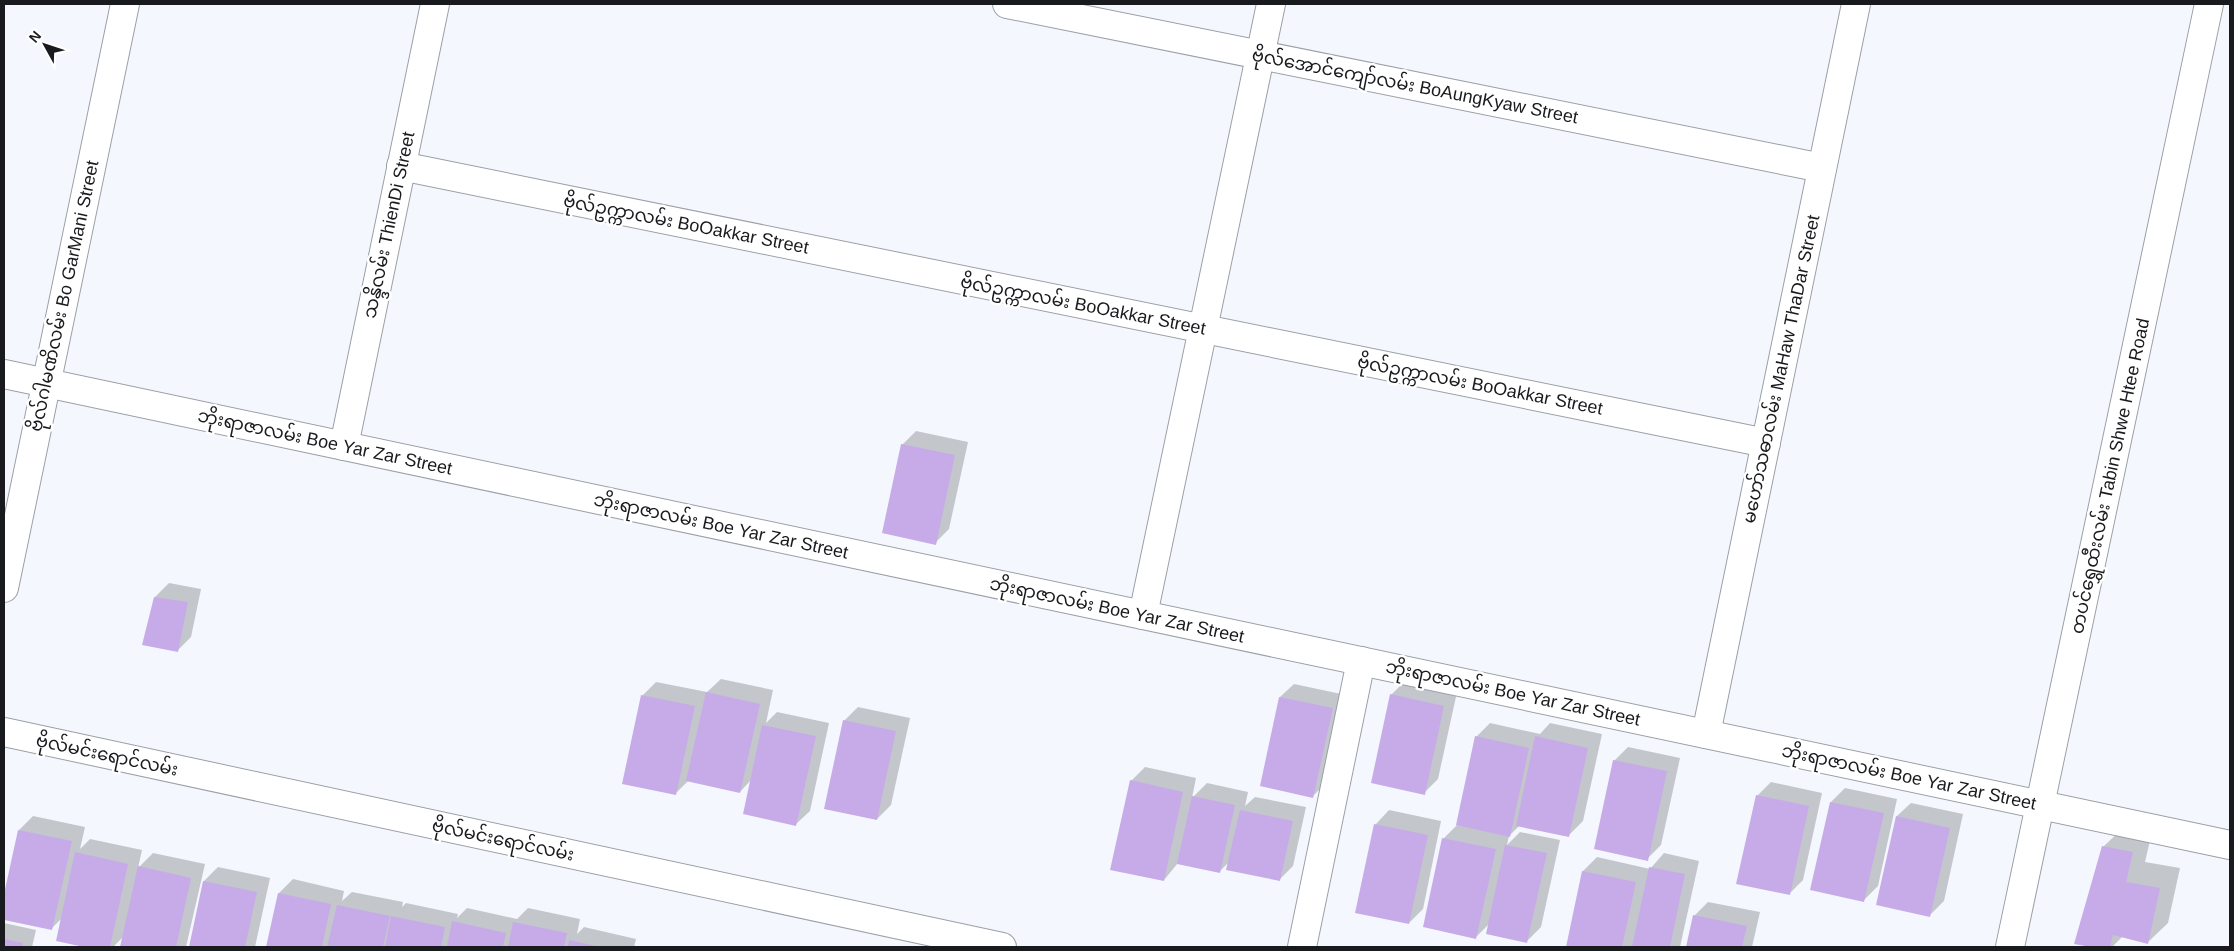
<svg xmlns="http://www.w3.org/2000/svg" width="2234" height="951" viewBox="0 0 2234 951" font-family="Arial,'Noto Sans Myanmar',sans-serif">
  <style>
    .shadow { fill: #0003 }
    .building { fill: #c7abe8 }
    .lines { fill: none; stroke-linecap: round; stroke-linejoin: round }
    .minor-casing { stroke: #9ba0a7; stroke-width: 30 }
    .tertiary-casing { stroke: #9ba0a7; stroke-width: 30 }
    .minor { stroke: #fff; stroke-width: 28 }
    .tertiary { stroke: #fff; stroke-width: 28 }
    .labels { text-anchor: middle; stroke-width: 5; stroke-linejoin: round; paint-order: stroke }
    .street-label { font-size: 18px; fill: #191a1d; stroke: #fff }
  </style>
  <rect width="100%" height="100%" fill="#f4f8fe"/>
  <g class="shadow">
    <path d="M916,431L968,442L949,529L935,543L902,445Z"/>
    <path d="M169,583L201,589L191,637L177,651L155,597Z"/>
    <path d="M721,679L773,690L766,723L777,712L829,723L810,811L796,824L751,780L740,792L689,780L675,794L642,696L656,682L707,692Z"/>
    <path d="M1405,681L1457,692L1438,779L1424,793L1391,695Z"/>
    <path d="M1294,684L1346,695L1327,782L1313,796L1280,697Z"/>
    <path d="M858,707L910,718L891,805L877,819L844,721Z"/>
    <path d="M1490,723L1540,734L1550,723L1602,734L1583,821L1569,835L1520,825L1509,836L1507,845L1520,832L1560,840L1541,927L1527,941L1490,923L1476,937L1443,839L1457,825L1476,737Z"/>
    <path d="M1628,747L1680,758L1661,845L1647,859L1614,761Z"/>
    <path d="M1145,767L1196,778L1192,798L1207,783L1248,792L1245,806L1255,797L1306,807L1293,866L1279,880L1229,862L1220,871L1178,863L1164,880L1131,781Z"/>
    <path d="M1771,782L1822,793L1803,880L1789,894L1757,796Z"/>
    <path d="M1845,788L1897,799L1878,886L1864,900L1831,802Z"/>
    <path d="M1911,803L1963,814L1944,901L1930,915L1897,816Z"/>
    <path d="M1389,810L1441,821L1423,909L1409,923L1357,912L1376,824Z"/>
    <path d="M33,816L85,827L80,849L90,839L142,850L138,868L153,853L205,864L186,947H121L124,936L113,947H90L57,940L62,918L51,929L4,919V900L19,830Z"/>
    <path d="M2124,827L2152,832L2145,862L2180,868L2168,923L2147,943L2123,936L2112,947H2097L2076,943L2103,847Z"/>
    <path d="M1664,853L1699,861L1680,947H1567L1583,871L1597,857L1650,869Z"/>
    <path d="M218,867L270,878L255,947H190L204,881Z"/>
    <path d="M293,879L344,891L342,901L352,892L403,902L402,907L406,903L458,914L457,918L467,908L517,919L528,908L580,919L577,934L584,927L636,939L634,947H267L279,893Z"/>
    <path d="M1708,902L1760,912L1752,947H1688L1694,916Z"/>
    <path d="M4,923L36,930L32,947H4Z"/>
  </g>
  <g class="building">
    <path d="M901,444L955,455L936,545L882,533Z"/>
    <path d="M154,597L188,602L178,652L142,645Z"/>
    <path d="M706,692L760,704L740,793L686,781Z"/>
    <path d="M1390,694L1444,706L1425,795L1371,783Z"/>
    <path d="M641,695L695,706L676,795L622,784Z"/>
    <path d="M1279,697L1333,708L1313,798L1260,786Z"/>
    <path d="M843,720L896,731L877,820L824,809Z"/>
    <path d="M762,725L816,736L796,826L743,814Z"/>
    <path d="M1475,736L1529,748L1510,837L1456,825Z"/>
    <path d="M1535,736L1588,748L1569,837L1516,826Z"/>
    <path d="M1613,760L1667,771L1648,861L1594,849Z"/>
    <path d="M1130,780L1183,792L1164,881L1110,870Z"/>
    <path d="M1756,795L1809,806L1790,895L1736,884Z"/>
    <path d="M1192,796L1235,805L1220,873L1177,864Z"/>
    <path d="M1830,802L1884,813L1864,902L1810,890Z"/>
    <path d="M1240,810L1293,821L1280,881L1226,870Z"/>
    <path d="M1896,816L1950,828L1930,917L1876,905Z"/>
    <path d="M1374,824L1428,835L1409,924L1355,913Z"/>
    <path d="M18,830L72,841L52,930L4,920V894Z"/>
    <path d="M1442,838L1496,849L1476,939L1423,927Z"/>
    <path d="M1505,845L1547,853L1527,943L1486,934Z"/>
    <path d="M2102,846L2133,852L2126,882L2160,888L2148,944L2113,935L2110,947H2091L2074,944Z"/>
    <path d="M75,852L128,864L110,947H84L56,941Z"/>
    <path d="M138,866L191,878L176,947H120Z"/>
    <path d="M1649,867L1685,874L1670,947H1632Z"/>
    <path d="M1582,871L1636,882L1622,947H1566Z"/>
    <path d="M203,881L257,892L245,947H189Z"/>
    <path d="M278,893L331,904L322,947H266Z"/>
    <path d="M337,905L390,916L383,947H327Z"/>
    <path d="M1693,915L1747,926L1742,947H1686Z"/>
    <path d="M391,916L445,927L441,947H385Z"/>
    <path d="M452,921L506,933L503,947H447Z"/>
    <path d="M513,922L567,933L564,947H508Z"/>
    <path d="M4,939L23,943L22,947H4Z"/>
    <path d="M569,940L596,946V947H568Z"/>
  </g>
  <g class="lines">
    <g class="minor-casing">
      <g id="minor">
        <path d="M1007,4L1822,168"/>
        <path d="M401,166L1766,443"/>
        <path d="M4,374L2230,845"/>
        <path d="M344,446L435,4"/>
        <path d="M4,588L125,4"/>
        <path d="M1143,615L1271,4"/>
        <path d="M1706,734L1856,4"/>
        <path d="M1302,947L1361,661"/>
      </g>
    </g>
    <g class="tertiary-casing">
      <g id="tertiary">
        <path d="M4,732L1002,947"/>
        <path d="M2010,947L2209,4"/>
      </g>
    </g>
    <use href="#minor" class="minor"/>
    <use href="#tertiary" class="tertiary"/>
  </g>
  <g class="labels">
    <g class="street-label">
      <text transform="translate(1415 86) rotate(11)" y="6">ဗိုလ်အောင်ကျော်လမ်း BoAungKyaw Street</text>
      <text transform="translate(686 224) rotate(11)" y="6">ဗိုလ်ဥက္ကာလမ်း BoOakkar Street</text>
      <text transform="translate(389 225) rotate(-78)" y="6">သန္ဒိလမ်း ThienDi Street</text>
      <text transform="translate(64 296) rotate(-78)" y="6">ဗိုလ်ဂါမဏိလမ်း Bo GarMani Street</text>
      <text transform="translate(1083 305) rotate(11)" y="6">ဗိုလ်ဥက္ကာလမ်း BoOakkar Street</text>
      <text transform="translate(1781 369) rotate(-78)" y="6">မဟော်သဓာလမ်း MaHaw ThaDar Street</text>
      <text transform="translate(1480 385) rotate(11)" y="6">ဗိုလ်ဥက္ကာလမ်း BoOakkar Street</text>
      <text transform="translate(325 442) rotate(12)" y="6">ဘိုးရာဇာလမ်း Boe Yar Zar Street</text>
      <text transform="translate(2110 476) rotate(-78)" y="6">တပင်ရွှေထီးလမ်း Tabin Shwe Htee Road</text>
      <text transform="translate(721 526) rotate(12)" y="6">ဘိုးရာဇာလမ်း Boe Yar Zar Street</text>
      <text transform="translate(1117 610) rotate(12)" y="6">ဘိုးရာဇာလမ်း Boe Yar Zar Street</text>
      <text transform="translate(1513 693) rotate(12)" y="6">ဘိုးရာဇာလမ်း Boe Yar Zar Street</text>
      <text transform="translate(107 755) rotate(12)" y="6">ဗိုလ်မင်းရောင်လမ်း</text>
      <text transform="translate(1909 777) rotate(12)" y="6">ဘိုးရာဇာလမ်း Boe Yar Zar Street</text>
      <text transform="translate(503 840) rotate(12)" y="6">ဗိုလ်မင်းရောင်လမ်း</text>
    </g>
  </g>
  <rect width="2234" height="951" fill="none" stroke="#191a1d" stroke-width="10"/>
  <g transform="translate(45 45) rotate(310)" stroke="#ffffff" stroke-width="4" paint-order="stroke">
  <path d="M0-4L9 19L0 12L-9 19Z" fill="#191a1d"/>
  <text y="-8" font-size="14" font-weight="bold" text-anchor="middle" fill="#191a1d">N</text>
  </g>
</svg>
